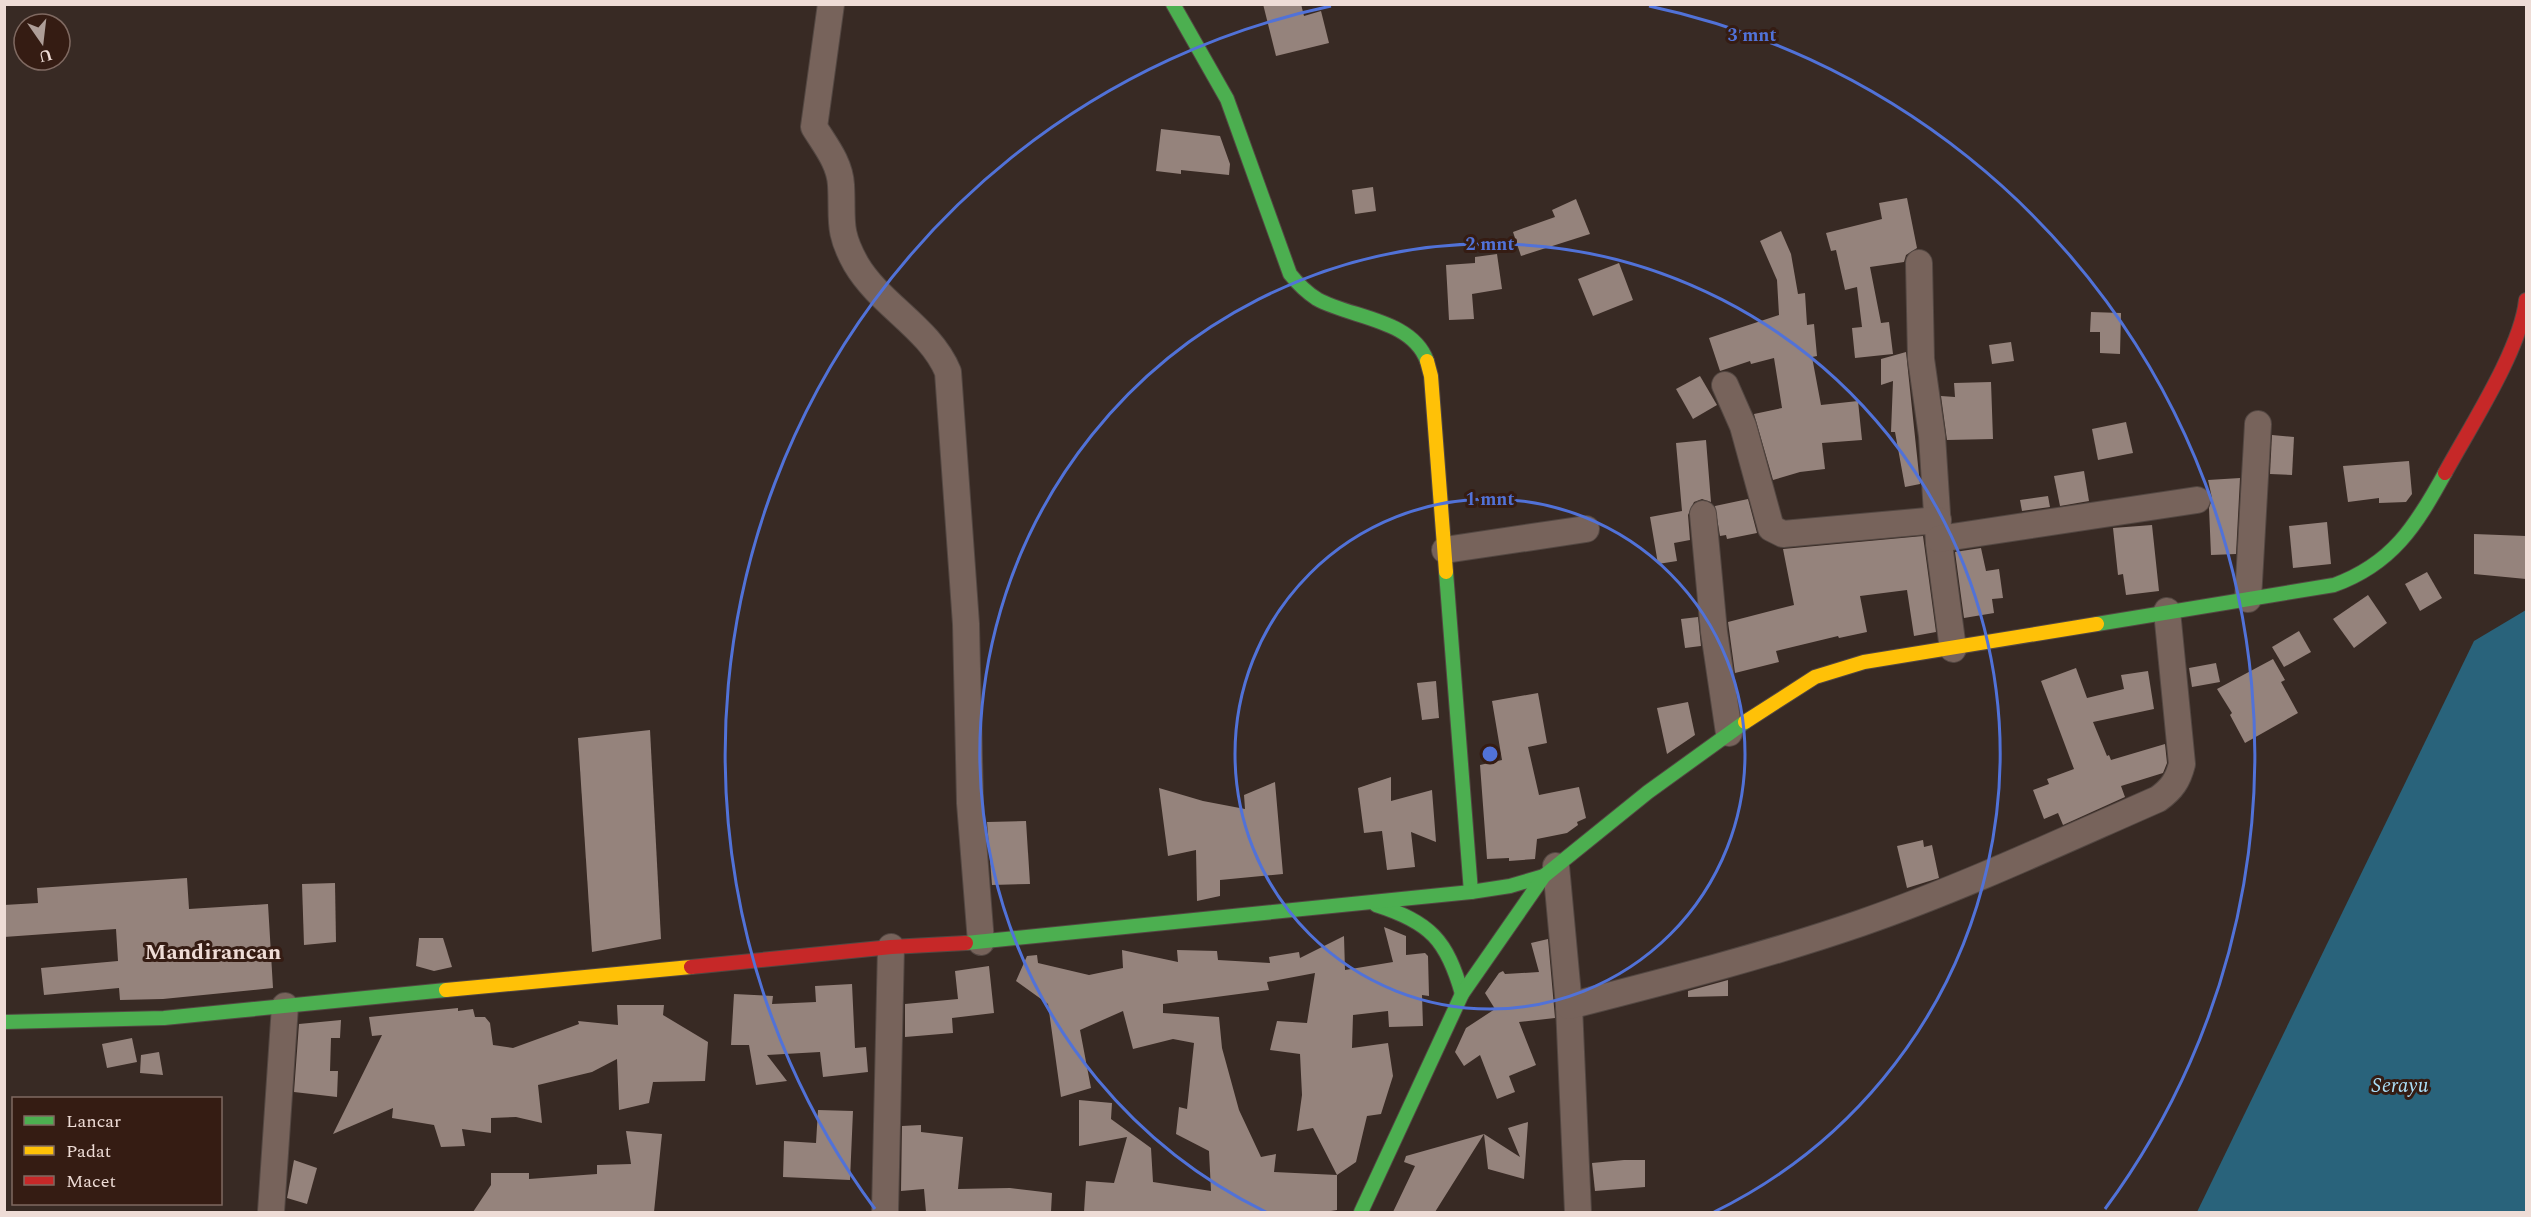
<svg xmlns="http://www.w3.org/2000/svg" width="2531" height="1217" viewBox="0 0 2531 1217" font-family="Spectral,serif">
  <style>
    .water { fill: #29637b }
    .building { fill: #95837c; fill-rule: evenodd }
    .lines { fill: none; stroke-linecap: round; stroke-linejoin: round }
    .street-casing { stroke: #534742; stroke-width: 28 }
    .fast-casing { stroke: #534742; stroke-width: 16 }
    .slow-casing { stroke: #534742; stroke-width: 16 }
    .jam-casing { stroke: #534742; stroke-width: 16 }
    .street { stroke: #77635b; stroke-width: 26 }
    .fast { stroke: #4caf50; stroke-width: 14 }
    .slow { stroke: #ffc107; stroke-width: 14 }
    .jam { stroke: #c62828; stroke-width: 14 }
    .ring { fill: none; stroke: #5172d8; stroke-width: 3 }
    .labels { text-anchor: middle; stroke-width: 6; stroke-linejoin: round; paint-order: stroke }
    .water-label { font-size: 21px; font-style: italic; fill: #abdff8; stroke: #351c13 }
    .quarter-label { font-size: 22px; font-weight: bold; fill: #eedcd6; stroke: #351c13 }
    .centre { fill: #5172d8; stroke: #351c13; stroke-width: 3 }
    .ring-label { font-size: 18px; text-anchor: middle; font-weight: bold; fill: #5172d8; stroke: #351c13; stroke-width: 6; stroke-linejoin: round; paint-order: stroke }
  </style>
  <rect width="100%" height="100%" fill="#382a24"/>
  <path class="water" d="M2526,610V1212H2197L2474,641Z"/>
  <g class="building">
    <path d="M1263,4H1301L1304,16L1321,11L1329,43L1276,56Z"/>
    <path d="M1161,129L1220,136L1230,164L1229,175L1181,170V174L1156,171Z"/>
    <path d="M1373,187L1376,211L1355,214L1352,190Z"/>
    <path d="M1907,198L1917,248L1906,255L1904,262L1870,267L1881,323L1889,322L1893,354L1855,358L1852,328L1862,327L1857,287L1845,290L1836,250L1831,251L1826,233L1882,219L1879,203Z"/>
    <path d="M1576,199L1590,234L1521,256L1513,232L1555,217L1552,210Z"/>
    <path d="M1781,231L1791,254L1798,294L1805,293L1807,325L1814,324L1817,356L1812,357L1821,405L1858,401L1862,440L1822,443L1825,469L1800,472L1773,480L1754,414L1782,408L1774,358L1751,364L1750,361L1720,371L1709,338L1779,315L1777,280L1760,241Z"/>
    <path d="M1497,254L1502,289L1472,294L1474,319L1449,320L1446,265L1475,263V257Z"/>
    <path d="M1619,263L1633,300L1593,316L1578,279Z"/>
    <path d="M2091,312L2121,313L2120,354L2100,353V332H2090Z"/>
    <path d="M2011,342L2014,361L1992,364L1989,345Z"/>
    <path d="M1906,352L1920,484L1905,487L1895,432H1891L1893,381L1881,385V359Z"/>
    <path d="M1700,376L1717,405L1693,419L1676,389Z"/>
    <path d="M1991,382L1993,439L1947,440L1941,396L1955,397L1954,383Z"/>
    <path d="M2126,422L2133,453L2098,460L2092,429Z"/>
    <path d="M2272,435L2294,437L2292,475L2270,474Z"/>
    <path d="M1706,440L1711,502L1702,499L1694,502L1688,515L1690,540L1674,543L1677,561L1658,564L1650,517L1682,511L1676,443Z"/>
    <path d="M2409,461L2412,494L2406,502L2379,503V498L2348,502L2343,466Z"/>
    <path d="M2084,471L2089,501L2060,506L2054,476Z"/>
    <path d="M2240,478L2236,554L2211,555L2209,508L2212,498L2208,480Z"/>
    <path d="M2048,496L2050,507L2022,511L2020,500Z"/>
    <path d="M1748,499L1757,533L1727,539L1726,535L1720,536L1715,506Z"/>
    <path d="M2327,522L2331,564L2293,568L2289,526Z"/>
    <path d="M2152,525L2159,591L2126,595L2123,574L2118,575L2113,528Z"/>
    <path d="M2474,534L2526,536V579L2474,574Z"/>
    <path d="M1923,536L1936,632L1914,636L1907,590L1860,596L1867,632L1839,638L1838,636L1776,651L1779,662L1735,673L1728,622L1794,605L1783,549Z"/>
    <path d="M1981,548L1986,571L1999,569L2003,598L1992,599L1994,613L1964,618L1955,552Z"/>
    <path d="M2427,572L2442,598L2420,611L2405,584Z"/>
    <path d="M2368,595L2387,623L2354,648L2333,619Z"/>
    <path d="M1698,617L1701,646L1685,648L1681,619Z"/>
    <path d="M2299,631L2311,652L2284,667L2272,647Z"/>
    <path d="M2273,659L2285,680L2281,682L2298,713L2245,743L2230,715L2232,713L2217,689Z"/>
    <path d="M2216,663L2220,682L2192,687L2189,668Z"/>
    <path d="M2076,668L2087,698L2124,689L2121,675L2148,671L2154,709L2093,722L2107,756L2109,755L2111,760L2165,744L2167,763L2163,773L2121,786L2125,797L2063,825L2058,813L2044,819L2033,790L2049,784L2047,779L2074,769L2041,681Z"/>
    <path d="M1436,681L1439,718L1422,720L1417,683Z"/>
    <path d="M1538,693L1547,743L1528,747L1539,795L1579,787L1586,818L1577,822L1578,825L1567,833L1537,839L1535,859L1509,861V858L1487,859L1480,765L1502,760L1492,701Z"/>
    <path d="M1688,702L1695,735L1667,754L1657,708Z"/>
    <path d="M650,730L661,939L592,952L578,738Z"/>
    <path d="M1391,777V801L1432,790L1436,842L1411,832L1415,867L1387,870L1382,831L1364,833L1358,788Z"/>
    <path d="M1275,782L1283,874L1220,880V896L1197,901L1196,850L1168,856L1159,788L1203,801L1245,809L1244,795Z"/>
    <path d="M1026,821L1030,884L992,885L987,822Z"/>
    <path d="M1923,840L1924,847L1932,845L1939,878L1907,888L1897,846Z"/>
    <path d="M187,878L189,909L268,904L273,988L163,999L120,1000L119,988L44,995L41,968L118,961L116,929L4,937V905L38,903L37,888Z"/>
    <path d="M335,883L336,942L304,945L302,884Z"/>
    <path d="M1384,927L1406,936V955L1425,953L1428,956L1429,996L1422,995L1423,1026L1389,1027L1388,1011L1353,1015L1352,1048L1388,1043L1393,1076L1381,1114L1367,1116L1356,1162L1337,1175V1210L1325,1212H1084L1086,1181L1114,1183L1127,1137L1079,1146V1100L1112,1103L1111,1119L1151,1148L1153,1182L1211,1191L1209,1151L1176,1134L1179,1107L1187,1109L1194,1043L1173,1039L1133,1049L1123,1011L1080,1030L1091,1088L1061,1097L1048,1004L1016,981L1027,956L1037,955L1038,963L1089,975L1123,968L1122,950L1178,962L1177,950L1217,951L1218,960L1270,963L1269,957L1299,952L1300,958L1344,936L1345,970L1393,962ZM1315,973L1307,1023L1277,1021L1270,1050L1300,1054L1302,1095L1297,1131L1313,1128L1337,1175L1274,1172L1276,1154L1261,1157L1239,1110L1222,1048L1219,1017L1163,1013V1004L1269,990L1267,982Z"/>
    <path d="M419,938H443L452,967L434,971L416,966Z"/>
    <path d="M1548,939L1555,1018L1519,1022L1536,1065L1509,1076L1515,1092L1497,1099L1480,1055L1464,1066L1455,1052L1466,1028L1495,1009L1485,993L1499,973L1503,971L1505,974L1539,972L1531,943Z"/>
    <path d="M989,966L994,1013L952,1018L953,1033L905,1037V1004L958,999L955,971Z"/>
    <path d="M1728,980V996L1688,997V991Z"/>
    <path d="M852,984L855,1048L866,1047L868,1072L823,1077L820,1052L767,1055L787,1081L756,1085L749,1045H731L734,994L773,996L772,1004L816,1002L815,986Z"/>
    <path d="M617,1005H664L663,1015L708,1042L705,1081L653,1082L649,1103L619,1110L617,1059L592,1072L538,1085L542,1123L516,1117L491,1118V1133L462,1129L465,1146L441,1147L434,1125L392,1118L393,1108L333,1134L382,1035L372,1036L369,1017L458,1008V1011L473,1009L475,1017H485L490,1023L493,1045L513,1048L579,1024L578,1021L618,1025Z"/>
    <path d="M341,1020L340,1038H331L330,1071H338L337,1097L294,1092L299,1024Z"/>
    <path d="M132,1038L137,1062L107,1068L102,1044Z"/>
    <path d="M159,1052L163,1075L140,1073L141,1055Z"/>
    <path d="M818,1110L853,1111L850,1180L783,1177L784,1141L816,1143Z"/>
    <path d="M1528,1122L1524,1179L1488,1169L1484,1134L1520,1157L1508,1128Z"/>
    <path d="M921,1125V1132L963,1137L958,1189L1010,1188L1052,1193L1051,1212H926L924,1189L901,1191L902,1126Z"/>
    <path d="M626,1131L662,1134L654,1212H473L491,1185V1173H529V1179L597,1174V1165L631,1164Z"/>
    <path d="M1484,1134L1435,1212H1393L1415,1166L1404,1162L1406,1156Z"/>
    <path d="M294,1160L317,1168L307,1204L287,1198Z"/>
    <path d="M1624,1160H1645V1187L1595,1191L1592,1163Z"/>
  </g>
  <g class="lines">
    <g class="street-casing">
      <g id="street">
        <path d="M831,4L814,127C825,145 840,163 841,185C843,220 837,230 856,264C880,305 930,328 948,372L966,624L970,803L981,942"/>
        <path d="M1919,263L1921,359L1932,436L1939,544L1953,649"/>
        <path d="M1725,385L1743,426L1771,528L1783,534L1938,520"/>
        <path d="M1703,514L1714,632L1729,733"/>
        <path d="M1939,539L2197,500"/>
        <path d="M1445,550L1586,529"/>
        <path d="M2248,599L2258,424"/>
        <path d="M1556,866L1569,1006L1578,1212"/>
        <path d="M1569,1006C1667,981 1765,956 1861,923C1962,888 2060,842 2158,799C2172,789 2178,780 2182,764L2167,611"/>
        <path d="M271,1212L285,1006"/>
        <path d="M885,1212L891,947"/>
      </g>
    </g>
    <g class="fast-casing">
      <g id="fast">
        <path d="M1173,4L1227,99L1290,274C1298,284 1306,292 1317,299C1351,318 1412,319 1427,361"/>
        <path d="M1446,572L1471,892"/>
        <path d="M2097,624L2334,585C2392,564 2416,526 2445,473"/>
        <path d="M1376,905C1430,922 1447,940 1462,994"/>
        <path d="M966,943L1471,892L1510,886L1544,876"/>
        <path d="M4,1022L164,1018L446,990"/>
        <path d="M1361,1212L1462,994L1544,876L1648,792L1745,722"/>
      </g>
    </g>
    <g class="slow-casing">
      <g id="slow">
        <path d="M1427,361L1431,376L1446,572"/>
        <path d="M1745,722L1815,677L1864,662L2097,624"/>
        <path d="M446,990L691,967"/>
      </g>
    </g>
    <g class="jam-casing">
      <g id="jam">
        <path d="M2445,473C2470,427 2521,349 2526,300"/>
        <path d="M691,967L891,947L966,943"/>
      </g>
    </g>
    <use href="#street" class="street"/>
    <use href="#fast" class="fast"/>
    <use href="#slow" class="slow"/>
    <use href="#jam" class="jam"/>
  </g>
  <g class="ring">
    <circle cx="1490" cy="754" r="255"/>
    <path d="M1266 1212A510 510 0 1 1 1714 1212"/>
    <path d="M875 1209A765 765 0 0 1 1331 6M1649 6A765 765 0 0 1 2105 1209"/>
  </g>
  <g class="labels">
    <g class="water-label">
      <text x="2400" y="1092">Serayu</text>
    </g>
    <g class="quarter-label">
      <text x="213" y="959">Mandirancan</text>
    </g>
  </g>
  <circle cx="1490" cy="754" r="9" class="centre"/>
  <g class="ring-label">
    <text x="1752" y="41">3 mnt</text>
    <text x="1490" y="250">2 mnt</text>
    <text x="1490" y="505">1 mnt</text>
  </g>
  <rect width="2531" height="1217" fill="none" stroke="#eedcd6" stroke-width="12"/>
  <rect x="12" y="1097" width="210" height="108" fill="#351c13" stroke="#7f6961" stroke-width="1.5"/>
  <rect x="24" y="1116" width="30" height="9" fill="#4caf50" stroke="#7f6961" stroke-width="1.5"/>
  <text x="66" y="1127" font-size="18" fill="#eedcd6">Lancar</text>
  <rect x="24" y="1146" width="30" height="9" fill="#ffc107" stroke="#7f6961" stroke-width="1.5"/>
  <text x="66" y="1157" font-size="18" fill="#eedcd6">Padat</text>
  <rect x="24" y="1176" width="30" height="9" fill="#c62828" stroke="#7f6961" stroke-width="1.5"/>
  <text x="66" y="1187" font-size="18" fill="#eedcd6">Macet</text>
  <g transform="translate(42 42) rotate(166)"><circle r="28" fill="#351c13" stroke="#7f6961" stroke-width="1.5"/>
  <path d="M0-4.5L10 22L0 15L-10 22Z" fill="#ae9e98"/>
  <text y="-9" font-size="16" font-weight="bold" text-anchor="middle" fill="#eedcd6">U</text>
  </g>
</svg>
